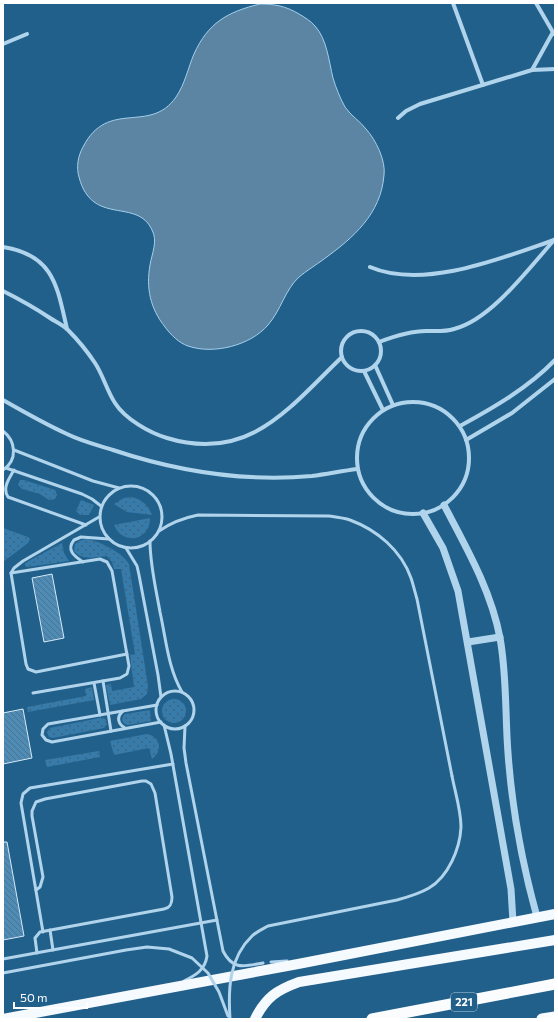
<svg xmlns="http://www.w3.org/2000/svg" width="558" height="1022" viewBox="0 0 558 1022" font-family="Commissioner,sans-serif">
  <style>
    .grass { fill: url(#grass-dots) }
    .water { fill: #5b85a3; stroke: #a4d0ec }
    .building { fill: url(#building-back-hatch); stroke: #d5eaf8 }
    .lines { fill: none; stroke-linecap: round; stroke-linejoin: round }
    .service { stroke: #b0d4eb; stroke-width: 3 }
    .minor { stroke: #b0d4eb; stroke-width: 4 }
    .tertiary { stroke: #b0d4eb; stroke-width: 7 }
    .primary { stroke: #f5fafe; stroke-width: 10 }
    .trunk { stroke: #fafcfe; stroke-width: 11 }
    .service-bridge { stroke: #b0d4eb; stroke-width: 3 }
    .labels { text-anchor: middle; stroke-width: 3; stroke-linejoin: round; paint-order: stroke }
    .shield { fill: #22608c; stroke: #bdcfdc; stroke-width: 1 }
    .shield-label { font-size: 11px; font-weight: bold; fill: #fff }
  </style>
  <defs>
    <pattern id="grass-dots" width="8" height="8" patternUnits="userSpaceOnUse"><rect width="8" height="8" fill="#367ba9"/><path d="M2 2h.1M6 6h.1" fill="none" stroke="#41647a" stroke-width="1.8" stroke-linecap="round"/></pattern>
    <pattern id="building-back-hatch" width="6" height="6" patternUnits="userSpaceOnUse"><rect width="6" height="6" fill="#4f8cb5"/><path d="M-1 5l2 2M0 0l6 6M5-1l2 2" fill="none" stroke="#4e728b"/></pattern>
  </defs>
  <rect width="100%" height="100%" fill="#22608c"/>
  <g class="grass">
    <path d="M20,480H24L55,490L56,492L57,495L55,499L49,500L40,494L22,489L18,485Z"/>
    <path d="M131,497C142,499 148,505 152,515L127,512L114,504L124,498Z"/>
    <path d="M81,500L94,505L89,515H80L76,511Z"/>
    <path d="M150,518C150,541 123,546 114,525Z"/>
    <path d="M3,528L28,537L30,539L28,543L3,562Z"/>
    <path d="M86,539C98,540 123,553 129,564L148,686L147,694L141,699L110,705L106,685L111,684L112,691L134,687L130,655L135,654L121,569H114L112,562L107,556C96,557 82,561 74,551L75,544L79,541Z"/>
    <path d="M62,543L64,553L69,561L28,567L25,566V563Z"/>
    <path d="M92,687L94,700L28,712L27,707L86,696L85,689Z"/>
    <circle cx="174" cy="711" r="12"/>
    <path d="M150,710L151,721L128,725C122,724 120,719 125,714Z"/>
    <path d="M99,718C104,717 107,719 107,724L104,728L53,738L49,737L47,732L50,728Z"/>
    <path d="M147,734C161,737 163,751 152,759L149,748L114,755L110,741Z"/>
    <path d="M99,751L100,757L47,767L45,760Z"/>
  </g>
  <path class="water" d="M260,4C274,4 286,6 299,14C304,17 311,21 315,26C327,39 329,62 333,78C336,88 340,98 345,107C351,116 360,121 366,129C376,140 386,161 384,175C381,214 353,238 324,259C316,265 306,271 299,277C285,290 281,310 268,325C251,345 214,355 188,346C179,343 171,335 165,327C150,308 146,288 150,265C152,253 158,241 152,230C137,197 92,227 79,177C76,167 78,156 83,147C108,98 150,135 176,97C185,84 188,68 194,54C208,23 227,12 260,4Z"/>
  <g class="building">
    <path d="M52,574L64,638L44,642L32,578Z"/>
    <path d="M23,709L32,758L3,764V713Z"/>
    <path d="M3,842H7L24,936L3,940Z"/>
  </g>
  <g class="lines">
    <g class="service">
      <path d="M3,431C16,441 18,460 3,470"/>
      <path d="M14,450L93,481L119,488"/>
      <path d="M6,468L82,494L92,499L101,506"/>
      <path d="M14,470C9,479 2,488 8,497L86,525"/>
      <circle cx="131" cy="517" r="31"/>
      <path d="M99,517L23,561L14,568L11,573L26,664L28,669L36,672L127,654"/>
      <path d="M159,531C172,522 183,518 198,515L329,516C336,517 344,518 350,520C377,530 401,550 411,578C413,584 415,592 417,599L452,776"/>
      <path d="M150,541C150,565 156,589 160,612C166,639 168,668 182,692"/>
      <path d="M126,548L137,566L139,575L158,675L161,697"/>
      <path d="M83,562C74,556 66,550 74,540L81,537L109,539"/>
      <path d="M11,573L100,559L107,562L112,571L129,666L127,674L120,678L33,693"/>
      <path d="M103,681L111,731"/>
      <path d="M94,683L100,715"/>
      <circle cx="175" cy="710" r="19"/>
      <path d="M157,705L48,724L43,729L42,735L46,740L52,742L161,722"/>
      <path d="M123,711C116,717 118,724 125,728"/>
      <path d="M164,725L171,754L207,956C205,970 196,975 184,981"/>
      <path d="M185,726L184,748L186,763L223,951C233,971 245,966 263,963"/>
      <path d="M36,890L40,887L43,877L32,816V811L36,802L45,799L142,781H146L151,784L155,793L172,897C172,903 171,908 164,909L40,932L35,938L37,953"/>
      <path d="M50,930L53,950"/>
      <path d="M43,932L21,803L23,794L30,788L173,764"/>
      <path d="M3,959L217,920"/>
      <path d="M271,962L287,961"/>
    </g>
    <g class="minor">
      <path d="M453,3L483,85"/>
      <path d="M536,3L554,34"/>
      <path d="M3,44L27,34"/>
      <path d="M532,70L553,32"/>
      <path d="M398,118L406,111L420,104L532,70L555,69"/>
      <path d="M3,247C54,255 57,286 67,329"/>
      <path d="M370,267C424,290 502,258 554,240"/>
      <path d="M3,291C19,299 35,308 50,318C56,322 63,325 68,330C78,340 87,351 95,363C103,375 107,391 115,403C125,419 150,433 167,438C249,463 289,408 342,357"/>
      <circle cx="361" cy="351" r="20"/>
      <path d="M379,342C395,336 410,331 426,331C436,331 444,332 454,329C491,320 529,268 555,239"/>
      <path d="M375,365L393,405"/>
      <path d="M364,371L383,410"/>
      <path d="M3,400C24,412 45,424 67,434C81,441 97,445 113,450C176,471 245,482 312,476C327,474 342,471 357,469"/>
      <circle cx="413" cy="458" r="56"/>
      <path d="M460,426C493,408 528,388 555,360"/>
      <path d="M466,440L512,413L555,379"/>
    </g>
    <g class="tertiary">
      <path d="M444,505C466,547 491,590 500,638C507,676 505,715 508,753C512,809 522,863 537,917"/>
      <path d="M423,513L443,548L458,591L511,889L513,922"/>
      <path d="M468,642L500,637"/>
    </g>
    <g class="primary">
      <path d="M3,1019L298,964L555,914"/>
      <path d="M255,1019C266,997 277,990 299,982L555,940"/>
    </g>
    <g class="trunk">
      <path d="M372,1019L555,984"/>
      <path d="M542,1019L555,1017"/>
    </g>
    <g class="service-bridge">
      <path d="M3,973L126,950L147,947L169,949L192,958L208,973L219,992L228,1016"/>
      <path d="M230,1019C228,989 229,958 252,936C256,932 263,929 268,926L397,900C408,897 419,894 429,888C448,877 460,849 461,827C461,810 455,792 452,776"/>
    </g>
  </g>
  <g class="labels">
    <rect class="shield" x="451" y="993" width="26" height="18" rx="3"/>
    <g class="shield-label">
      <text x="464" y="1006">221</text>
    </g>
  </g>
  <rect width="558" height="1022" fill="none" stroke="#ffffff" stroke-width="8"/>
  <path d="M14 1002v6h73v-6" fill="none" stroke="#ffffff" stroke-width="2"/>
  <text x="20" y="1002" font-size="12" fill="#ffffff" stroke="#22608c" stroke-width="3" paint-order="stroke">50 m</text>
</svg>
